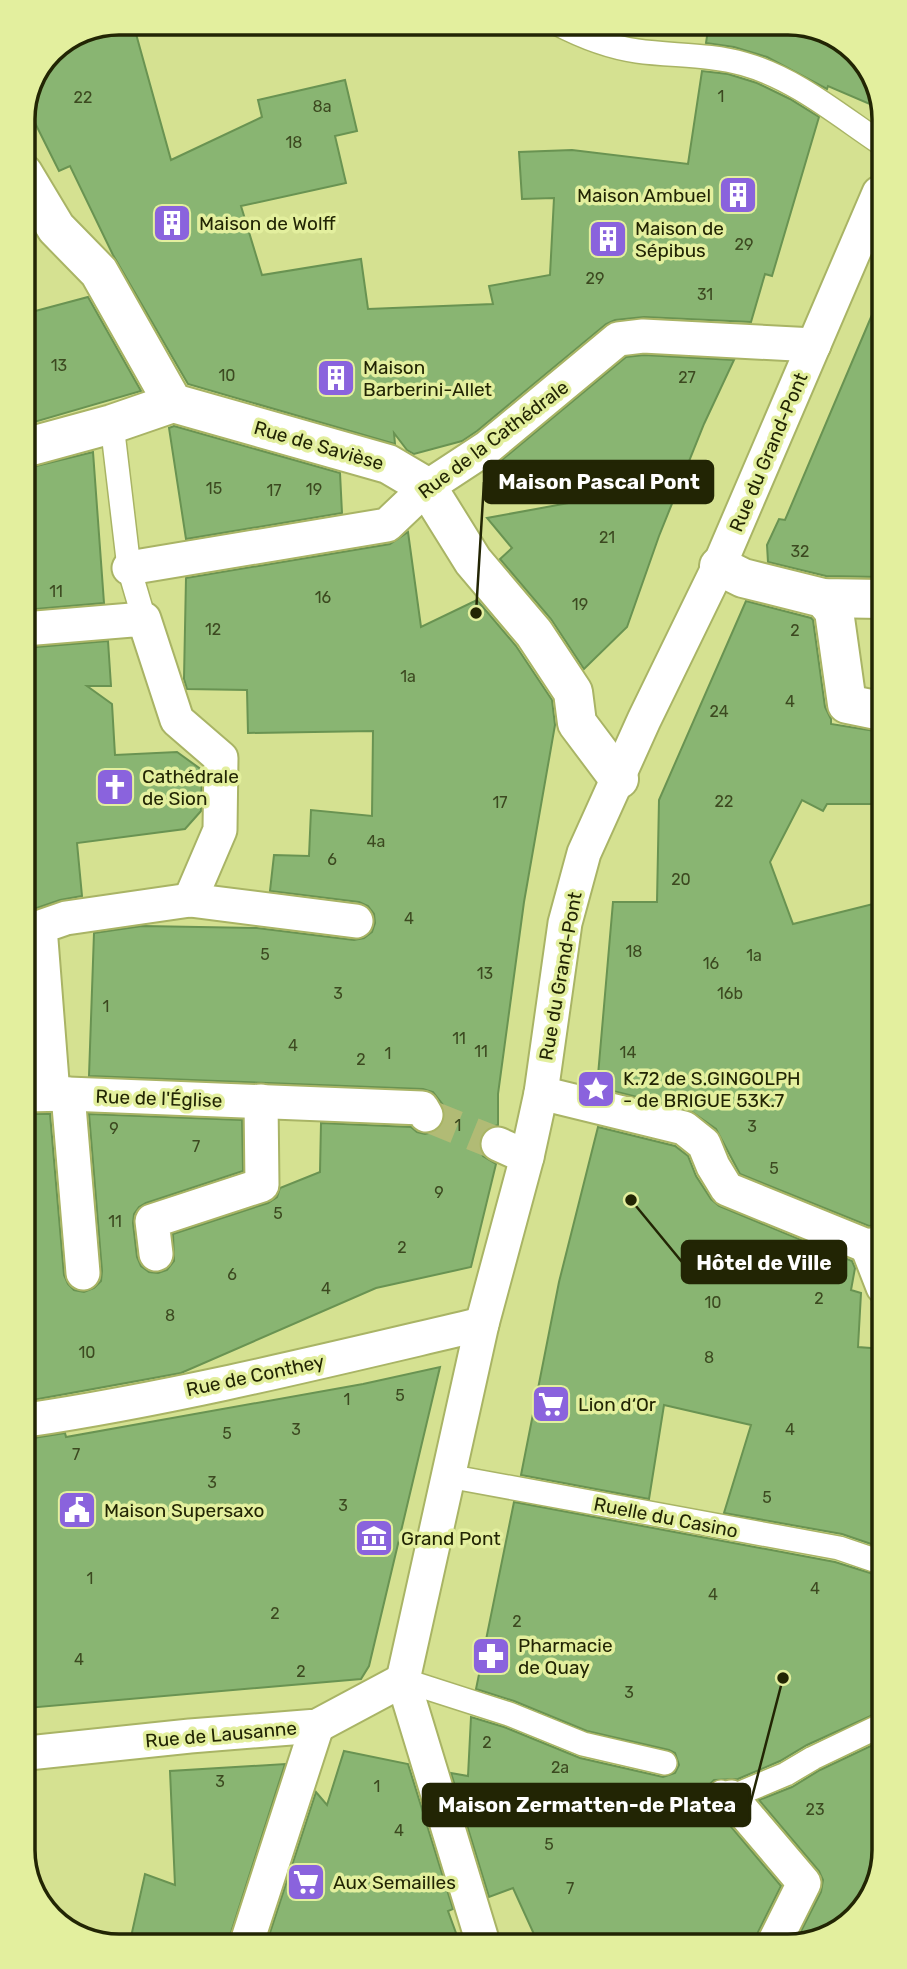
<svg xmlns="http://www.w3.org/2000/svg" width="907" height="1969" viewBox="0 0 907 1969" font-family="Rubik,sans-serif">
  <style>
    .building { fill: #89b572; stroke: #699352; stroke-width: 2 }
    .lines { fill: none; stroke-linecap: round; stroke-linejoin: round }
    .pedestrian-tunnel { stroke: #b1bb75; stroke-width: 33; stroke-dasharray: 33 17; stroke-linecap: butt }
    .service-casing { stroke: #a9b465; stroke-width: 26 }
    .pedestrian-casing { stroke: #a9b465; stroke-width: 37 }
    .minor-casing { stroke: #a9b465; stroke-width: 42 }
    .service { stroke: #fff; stroke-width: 23 }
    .pedestrian { stroke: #fff; stroke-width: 33 }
    .minor { stroke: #fff; stroke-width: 38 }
    .labels { text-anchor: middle; stroke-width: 7; stroke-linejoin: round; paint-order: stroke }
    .number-label { font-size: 16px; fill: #3c4920 }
    .poi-label { font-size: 19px; fill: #222504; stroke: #e3ef9e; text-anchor: start }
    .street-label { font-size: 19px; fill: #222504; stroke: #e3ef9e }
    .rim { fill: none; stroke: #222504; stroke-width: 3.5 }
    .leader { fill: none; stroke: #222504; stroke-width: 2.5 }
    .callout-dot { fill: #222504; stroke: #e3ef9e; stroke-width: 2.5 }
    .callout { fill: #222504; stroke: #222504; stroke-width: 2.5 }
    .callout-label { font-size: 21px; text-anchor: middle; font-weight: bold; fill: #fff }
  </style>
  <rect width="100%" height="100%" fill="#d5e191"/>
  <g class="building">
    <path d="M119,23H133L171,160L262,117L258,100L345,80L357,131L335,136L346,183L241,206L262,275L361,259L368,309L493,304L489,286L550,275L554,198L522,199L519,152L572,150L688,164L702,71L728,74L757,83L790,99L819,117L772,276L765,274L751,322L644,317L615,320L606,324L477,431L462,441L414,454L407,450L394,433L395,444L188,384L113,255L70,166L59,171L26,105L51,51Z"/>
    <path d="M709,23H795L847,43L879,87V108L828,86L827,89L767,57L734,47L706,43Z"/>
    <path d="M880,296V577L826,576L768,562L767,545L779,519L785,520Z"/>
    <path d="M88,297L141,391L24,425V314Z"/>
    <path d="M644,355L734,360L704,424L659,536L627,627L584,669L551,619L500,559L512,548L487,518L574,502L517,486L497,464L626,357Z"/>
    <path d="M174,426L340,473L342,513L186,539L169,428Z"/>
    <path d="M93,452L104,603L24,610V469Z"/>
    <path d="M408,532L421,627L477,600L516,646L552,700L555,725L524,902L498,1094V1125L486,1129L480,1137L479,1145L483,1156L496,1164L471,1267L376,1288L181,1373L27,1401L26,1114H50L64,1275L68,1284L74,1290L84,1292L94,1288L101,1281L102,1271L89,1114L242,1120L243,1171L146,1203L139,1207L134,1214L133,1223L137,1257L141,1266L149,1272L158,1273L167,1270L174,1261L173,1234L268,1203L277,1197L280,1188L320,1172L321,1123L411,1127L417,1132L425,1134L436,1131L443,1124L445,1114L443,1105L433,1092L423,1089L89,1076L94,933L142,926L257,928L354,940L364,938L372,932L375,923L374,914L368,906L359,902L270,891L274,855L309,856L311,810L372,816L373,731L248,733L247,690L187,689L184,679L186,578L390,544Z"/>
    <path d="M746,601L811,618L813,620L825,707L831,719V724L881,732V804H827L823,811L802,800L770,862L793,924L881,902L882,1224L869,1226L740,1174L716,1129L689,1110L597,1087L613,902H657L659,800Z"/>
    <path d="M108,641L111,686H87L112,704L115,755L177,752L202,770L201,811L185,829L77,843L82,896L60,900L34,909L25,915L24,648Z"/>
    <path d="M598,1127L675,1146L688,1156L696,1176L711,1199L719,1206L852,1261L855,1268L851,1290L861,1293L858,1347L883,1349V1548L842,1534L724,1513L751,1425L664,1405L649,1499L521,1475L559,1282Z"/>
    <path d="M440,1367L369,1666L361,1679L27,1708V1439L65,1433L66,1437L363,1384Z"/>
    <path d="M514,1502L835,1562L883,1577L884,1710L807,1745L780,1761L738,1779L714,1780L708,1786L709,1799L716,1809L781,1886L758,1932L756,1941L538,1943L513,1888L489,1897L451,1773L468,1776L471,1717L504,1727L580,1758L663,1777L675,1773L679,1765L675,1753L669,1750L587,1731L514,1701L476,1689Z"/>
    <path d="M879,1742L884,1753V1851L865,1908L820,1941H796L821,1892L823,1880L819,1871L759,1800L792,1787L820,1770Z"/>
    <path d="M344,1751L408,1764L453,1909L448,1911L460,1944L266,1945L316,1792L327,1805Z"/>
    <path d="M285,1764L227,1945L129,1946L145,1874L175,1885L170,1771Z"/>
  </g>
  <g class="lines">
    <path class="pedestrian-tunnel" d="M426,1115L498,1144"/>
    <g class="service-casing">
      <g id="service">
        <path d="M556,23C581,36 608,47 637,51C673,56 709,54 744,64C794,78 836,113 879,142"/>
        <path d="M112,424L129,568L144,619"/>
        <path d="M448,1476L839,1548L883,1563"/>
        <path d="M403,1680L509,1714L583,1744L665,1763"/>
        <path d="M721,1792L731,1797L786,1774L813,1758L884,1724"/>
      </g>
    </g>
    <g class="pedestrian-casing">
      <g id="pedestrian">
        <path d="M129,568L387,525L427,487L488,447L618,339L643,336L814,345"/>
        <path d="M24,629L144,619L177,720L221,758L220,830L190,900"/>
        <path d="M541,1093L684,1128L704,1144L713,1166L727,1189L867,1246L882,1243"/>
        <path d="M53,1094L40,927L66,918L190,900L356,921"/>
        <path d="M68,1094L83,1273"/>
        <path d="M26,1095L68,1094L422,1108L426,1115"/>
        <path d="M498,1144L527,1157"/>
        <path d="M867,1246L883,1287"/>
        <path d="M156,1254L152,1221L262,1185L261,1101"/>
        <path d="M27,1420C180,1397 332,1359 482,1324"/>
        <path d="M28,1753L190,1736L317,1726L403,1680"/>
        <path d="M731,1797L804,1883L775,1941"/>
        <path d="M483,1943L403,1680L482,1324L527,1157L541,1093L565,923L584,853L644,720L719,566L879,193"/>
        <path d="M246,1945L317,1726"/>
      </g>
    </g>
    <g class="minor-casing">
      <g id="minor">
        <path d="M23,173L56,228L99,272L173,403L388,464L427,487L473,561L534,633L573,692L577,723L619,779"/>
        <path d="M24,448L112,424L173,403"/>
        <path d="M719,566L743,578L823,598L881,599"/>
        <path d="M823,598L834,611L847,704L881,711"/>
      </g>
    </g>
    <use href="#service" class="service"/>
    <use href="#pedestrian" class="pedestrian"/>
    <use href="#minor" class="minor"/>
  </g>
  <defs>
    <g id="building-square" transform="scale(2.0125)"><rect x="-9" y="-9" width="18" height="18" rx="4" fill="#8a63dd" stroke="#e3ef9e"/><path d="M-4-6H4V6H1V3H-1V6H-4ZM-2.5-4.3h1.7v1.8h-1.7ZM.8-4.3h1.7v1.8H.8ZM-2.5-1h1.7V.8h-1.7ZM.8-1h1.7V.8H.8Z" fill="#fff"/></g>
    <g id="church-square" transform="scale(2.0125)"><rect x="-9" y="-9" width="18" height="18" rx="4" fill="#8a63dd" stroke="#e3ef9e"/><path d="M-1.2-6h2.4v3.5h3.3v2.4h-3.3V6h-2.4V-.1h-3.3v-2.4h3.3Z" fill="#fff"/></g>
    <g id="sight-square" transform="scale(2.0125)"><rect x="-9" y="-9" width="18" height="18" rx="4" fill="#8a63dd" stroke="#e3ef9e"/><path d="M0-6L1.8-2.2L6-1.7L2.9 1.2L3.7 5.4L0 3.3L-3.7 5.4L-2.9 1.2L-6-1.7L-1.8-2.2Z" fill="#fff"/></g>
    <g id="supermarket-square" transform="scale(2.0125)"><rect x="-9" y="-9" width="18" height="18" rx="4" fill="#8a63dd" stroke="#e3ef9e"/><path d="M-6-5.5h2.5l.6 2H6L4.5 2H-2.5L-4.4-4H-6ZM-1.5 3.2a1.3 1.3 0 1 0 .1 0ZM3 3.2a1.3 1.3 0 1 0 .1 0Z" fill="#fff"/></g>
    <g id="civic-square" transform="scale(2.0125)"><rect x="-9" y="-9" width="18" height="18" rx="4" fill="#8a63dd" stroke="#e3ef9e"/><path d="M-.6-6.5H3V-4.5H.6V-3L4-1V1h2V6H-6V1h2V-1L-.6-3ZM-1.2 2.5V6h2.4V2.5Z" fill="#fff"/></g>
    <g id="museum-square" transform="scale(2.0125)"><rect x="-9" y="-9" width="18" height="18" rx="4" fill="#8a63dd" stroke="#e3ef9e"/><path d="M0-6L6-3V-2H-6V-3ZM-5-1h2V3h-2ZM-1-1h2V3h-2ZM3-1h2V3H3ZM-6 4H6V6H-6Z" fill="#fff"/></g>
    <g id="pharmacy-square" transform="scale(2.0125)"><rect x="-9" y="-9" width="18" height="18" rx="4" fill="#8a63dd" stroke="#e3ef9e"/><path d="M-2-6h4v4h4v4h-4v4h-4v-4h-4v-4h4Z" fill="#fff"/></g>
  </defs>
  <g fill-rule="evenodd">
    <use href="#building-square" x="738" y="195"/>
    <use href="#building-square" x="172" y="223"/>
    <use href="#building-square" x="608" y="239"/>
    <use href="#building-square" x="336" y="378"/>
    <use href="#church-square" x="115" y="787"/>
    <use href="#sight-square" x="596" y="1089"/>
    <use href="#supermarket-square" x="551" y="1404"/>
    <use href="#civic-square" x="77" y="1510"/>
    <use href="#museum-square" x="374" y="1538"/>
    <use href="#pharmacy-square" x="491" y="1656"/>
    <use href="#supermarket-square" x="306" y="1882"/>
  </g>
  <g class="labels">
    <g class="number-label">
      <text x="721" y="102">1</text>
      <text x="83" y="103">22</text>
      <text x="322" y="112">8a</text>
      <text x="294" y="148">18</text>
      <text x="744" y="250">29</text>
      <text x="595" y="284">29</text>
      <text x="705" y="300">31</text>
      <text x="59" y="371">13</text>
      <text x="227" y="381">10</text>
      <text x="687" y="383">27</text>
      <text x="214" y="494">15</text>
      <text x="314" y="495">19</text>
      <text x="274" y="496">17</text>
      <text x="607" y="543">21</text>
      <text x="800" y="557">32</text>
      <text x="56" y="597">11</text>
      <text x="323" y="603">16</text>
      <text x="580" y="610">19</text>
      <text x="213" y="635">12</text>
      <text x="795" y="636">2</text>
      <text x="408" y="682">1a</text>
      <text x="790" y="707">4</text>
      <text x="719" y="717">24</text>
      <text x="724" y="807">22</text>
      <text x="500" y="808">17</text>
      <text x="376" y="847">4a</text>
      <text x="332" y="865">6</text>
      <text x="681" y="885">20</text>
      <text x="409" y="924">4</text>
      <text x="634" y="957">18</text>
      <text x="265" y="960">5</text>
      <text x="754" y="961">1a</text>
      <text x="711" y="969">16</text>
      <text x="485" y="979">13</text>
      <text x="338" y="999">3</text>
      <text x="730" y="999">16b</text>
      <text x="106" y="1012">1</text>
      <text x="459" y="1044">11</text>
      <text x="293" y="1051">4</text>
      <text x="481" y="1057">11</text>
      <text x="628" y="1058">14</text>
      <text x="388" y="1059">1</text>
      <text x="361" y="1065">2</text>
      <text x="458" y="1131">1</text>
      <text x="752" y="1132">3</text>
      <text x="114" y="1134">9</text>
      <text x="196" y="1152">7</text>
      <text x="774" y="1174">5</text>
      <text x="439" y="1198">9</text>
      <text x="278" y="1219">5</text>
      <text x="115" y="1227">11</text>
      <text x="402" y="1253">2</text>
      <text x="232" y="1280">6</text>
      <text x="326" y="1294">4</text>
      <text x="819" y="1304">2</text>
      <text x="713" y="1308">10</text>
      <text x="170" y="1321">8</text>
      <text x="87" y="1358">10</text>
      <text x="709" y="1363">8</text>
      <text x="400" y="1401">5</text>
      <text x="347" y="1405">1</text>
      <text x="296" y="1435">3</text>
      <text x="790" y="1435">4</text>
      <text x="227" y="1439">5</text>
      <text x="76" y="1460">7</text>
      <text x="212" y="1488">3</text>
      <text x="767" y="1503">5</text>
      <text x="343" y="1511">3</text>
      <text x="90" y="1584">1</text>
      <text x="815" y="1594">4</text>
      <text x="713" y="1600">4</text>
      <text x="275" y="1619">2</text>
      <text x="517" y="1627">2</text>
      <text x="79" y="1665">4</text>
      <text x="301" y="1677">2</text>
      <text x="629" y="1698">3</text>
      <text x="487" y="1748">2</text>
      <text x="560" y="1773">2a</text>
      <text x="220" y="1787">3</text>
      <text x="377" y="1792">1</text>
      <text x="815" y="1815">23</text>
      <text x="399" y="1836">4</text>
      <text x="549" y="1850">5</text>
      <text x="570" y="1894">7</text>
    </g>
    <g class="poi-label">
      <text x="711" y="202" text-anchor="end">Maison Ambuel</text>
      <text x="199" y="230">Maison de Wolff</text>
      <text x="635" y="235">Maison de<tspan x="635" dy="22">Sépibus</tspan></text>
      <text x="363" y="374">Maison<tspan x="363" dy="22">Barberini-Allet</tspan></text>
      <text x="142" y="783">Cathédrale<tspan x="142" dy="22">de Sion</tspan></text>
      <text x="623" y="1085">K.72 de S.GINGOLPH<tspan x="623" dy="22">- de BRIGUE 53K.7</tspan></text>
      <text x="578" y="1411">Lion d‘Or</text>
      <text x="104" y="1517">Maison Supersaxo</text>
      <text x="401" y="1545">Grand Pont</text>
      <text x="518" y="1652">Pharmacie<tspan x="518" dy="22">de Quay</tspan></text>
      <text x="333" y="1889">Aux Semailles</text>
    </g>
    <g class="street-label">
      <text transform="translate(493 439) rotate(-37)" y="7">Rue de la Cathédrale</text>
      <text transform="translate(319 445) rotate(16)" y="7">Rue de Savièse</text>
      <text transform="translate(768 452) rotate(-67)" y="7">Rue du Grand-Pont</text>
      <text transform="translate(560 976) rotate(-80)" y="7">Rue du Grand-Pont</text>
      <text transform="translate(159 1098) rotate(2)" y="7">Rue de l'Église</text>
      <text transform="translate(255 1375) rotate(-12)" y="7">Rue de Conthey</text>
      <text transform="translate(666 1517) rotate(11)" y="7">Ruelle du Casino</text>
      <text transform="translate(221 1734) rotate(-5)" y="7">Rue de Lausanne</text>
    </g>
  </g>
  <path d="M0 0H907V1969H0ZM119 35H788A84 84 0 0 1 872 119V1850A84 84 0 0 1 788 1934H119A84 84 0 0 1 35 1850V119A84 84 0 0 1 119 35Z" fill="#e3ef9e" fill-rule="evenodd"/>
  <path class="rim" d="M119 35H788A84 84 0 0 1 872 119V1850A84 84 0 0 1 788 1934H119A84 84 0 0 1 35 1850V119A84 84 0 0 1 119 35Z"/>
  <path class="leader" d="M476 613L484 482M631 1200L682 1262M783 1678L750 1805"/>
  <g class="callout-dot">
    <circle cx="476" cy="613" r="7"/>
    <circle cx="631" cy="1200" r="7"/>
    <circle cx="783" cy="1678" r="7"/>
  </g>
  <g class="callout">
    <rect x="484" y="461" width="229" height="42" rx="7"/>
    <rect x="682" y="1241" width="164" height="42" rx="7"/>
    <rect x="423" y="1784" width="327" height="42" rx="7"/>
  </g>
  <g class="callout-label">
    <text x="599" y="489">Maison Pascal Pont</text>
    <text x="764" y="1270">Hôtel de Ville</text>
    <text x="587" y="1812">Maison Zermatten-de Platea</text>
  </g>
</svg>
